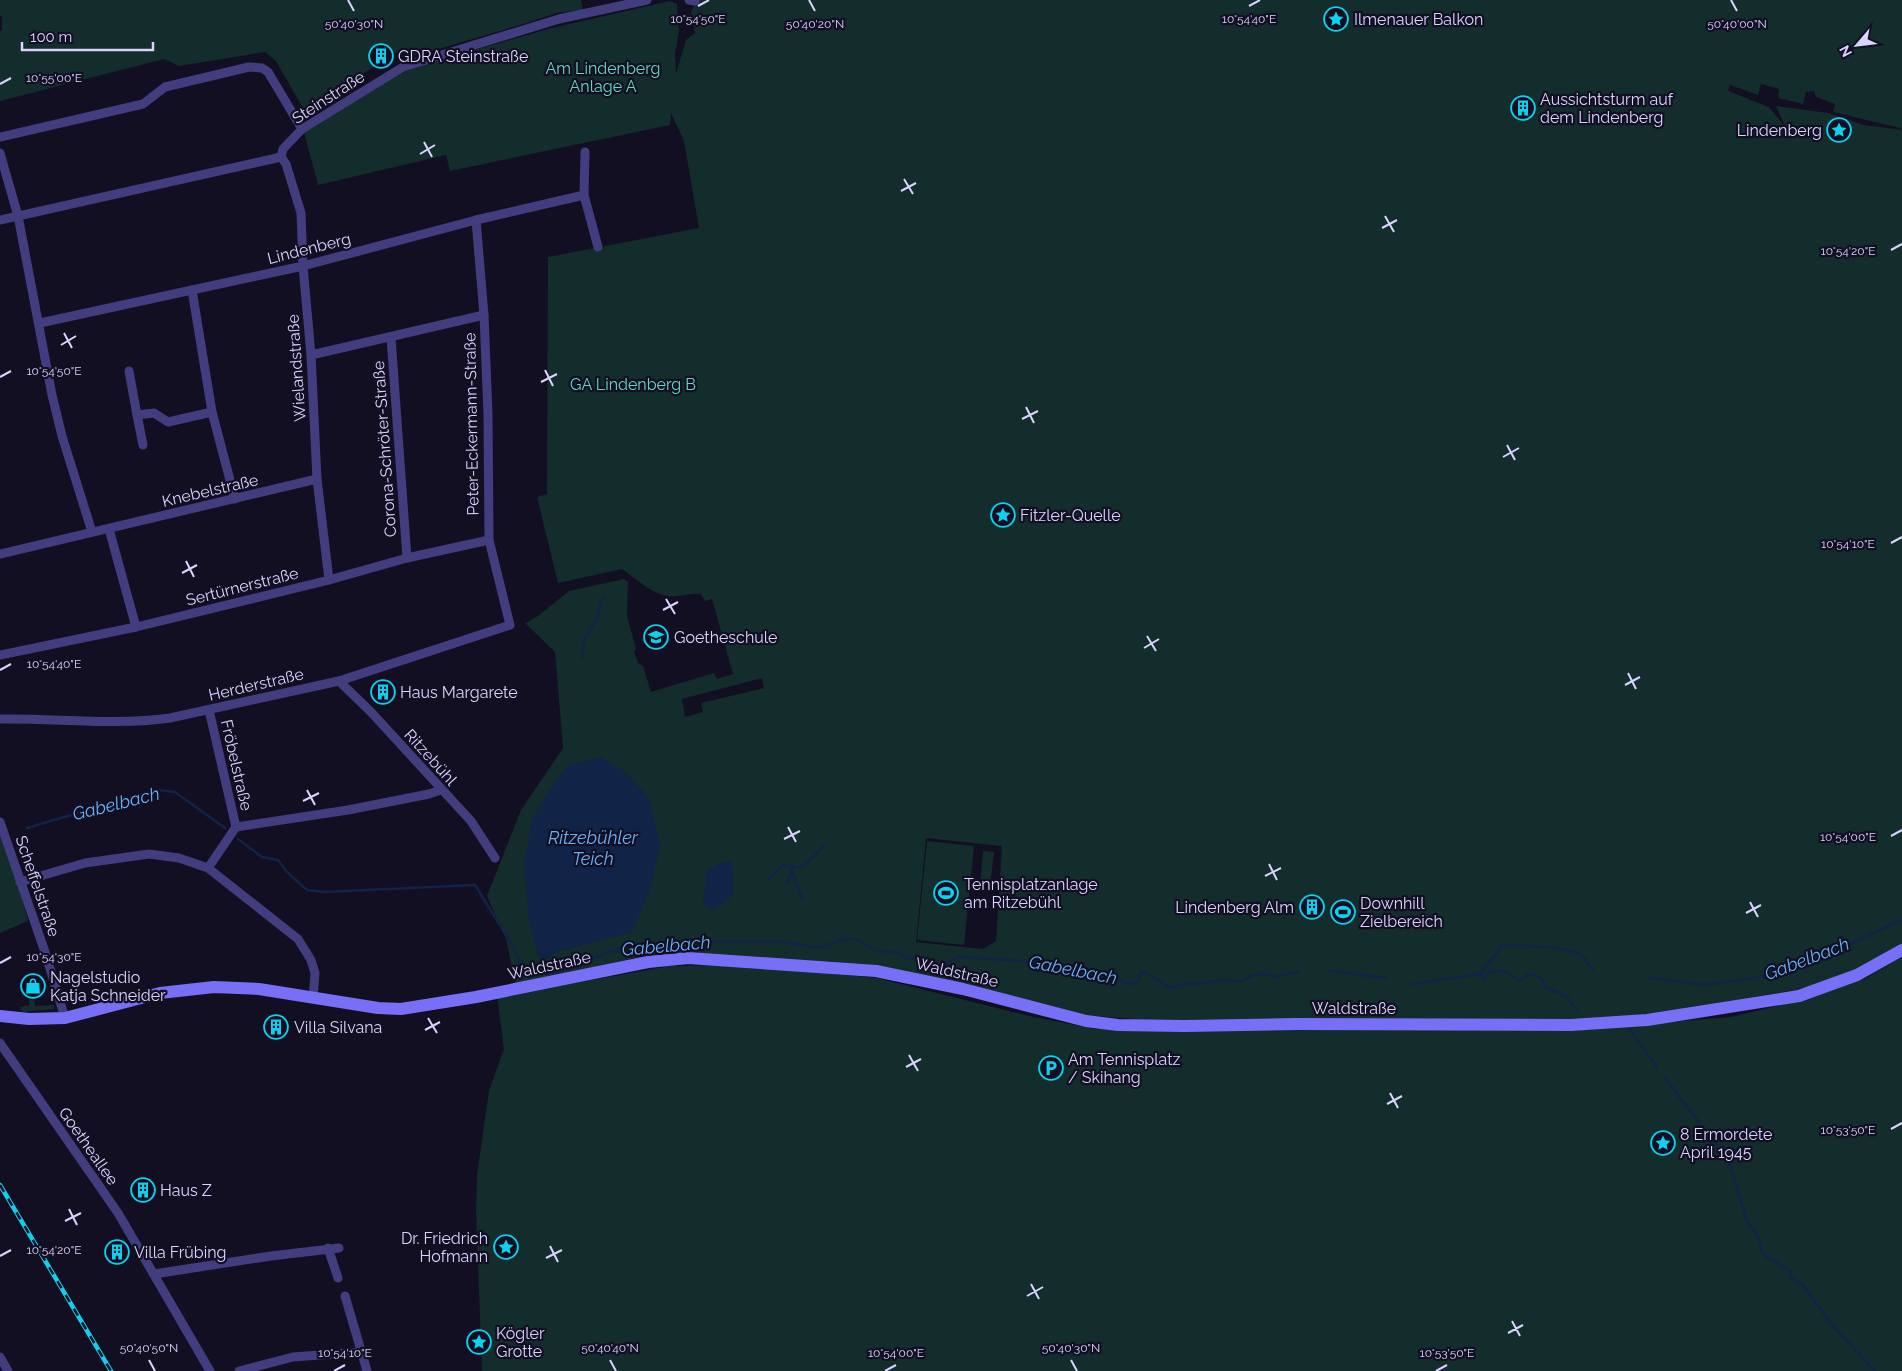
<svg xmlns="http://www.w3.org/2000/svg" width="1902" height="1371" viewBox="0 0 1902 1371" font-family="Raleway,sans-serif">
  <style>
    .green { fill: #132c2c; fill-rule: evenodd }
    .water { fill: #112346 }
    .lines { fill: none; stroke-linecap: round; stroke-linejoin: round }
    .stream { stroke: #112346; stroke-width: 2.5 }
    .street { stroke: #413d7f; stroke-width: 9 }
    .secondary { stroke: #7770f7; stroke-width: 12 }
    .rail-casing { stroke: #0dd2ef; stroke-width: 4.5 }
    .rail { stroke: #130f23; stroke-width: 2.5; stroke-dasharray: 8; stroke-linecap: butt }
    .ticks { fill: none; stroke: #d9d4fd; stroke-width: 2 }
    .labels { text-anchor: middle; stroke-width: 4.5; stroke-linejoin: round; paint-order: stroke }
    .poi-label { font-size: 16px; fill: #d9d4fd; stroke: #130f23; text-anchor: start }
    .park-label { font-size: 16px; fill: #64d9bf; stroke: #130f23 }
    .street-label { font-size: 16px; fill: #d9d4fd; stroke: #130f23 }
    .water-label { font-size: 18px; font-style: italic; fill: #68b0f7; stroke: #130f23 }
    .ticks-label { font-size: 12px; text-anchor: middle; fill: #d9d4fd; stroke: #130f23; stroke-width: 4.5; stroke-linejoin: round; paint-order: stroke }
  </style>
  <rect width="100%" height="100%" fill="#130f23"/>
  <g class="green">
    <path d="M0,0H581L583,10L556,13L530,22L418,55L385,52V60L304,110L276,61L265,52L179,66L164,59L0,101V31L2,30V17L0,15Z"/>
    <path d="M697,0H1902V945C1868,965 1834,981 1795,990L1641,1015L1597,1020H1149L1082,1015L911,974L691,952L647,955L515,985L507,942L487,896L521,810L563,748L555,652L525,623L538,616L569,591L624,579L628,582L627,616L636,649L634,652L638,663L643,666L651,692L714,673L717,679L733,674L712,599L705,601L701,594C690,593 680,597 670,596C652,595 636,578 622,569L558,583L537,497L547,494L548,257L699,228L684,141L671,113L670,125L450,171L446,155L318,185L304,132L404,70L552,28L670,1L677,4L679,31L675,54L676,74L686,40L695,33L691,12ZM1761,84L1779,89L1778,98L1803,104L1806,92L1814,91L1816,97L1835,104L1833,112L1900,128L1901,130L1864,125L1828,113L1776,106L1786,128L1769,107L1728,91L1730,85L1758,95ZM762,678L764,688L701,703L703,712L685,717L682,699ZM622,770L649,799L581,945L555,952L545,959L538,954L537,945ZM926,838L1002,846L996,941L983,949L916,942Z"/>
    <path d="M0,835L17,881L28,921L0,933Z"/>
    <path d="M927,841L974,846L964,945L917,940Z"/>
    <path d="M983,851L994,852L990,886L980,885Z"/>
    <path d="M1902,957V1371H482L476,1211L477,1175L489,1091L504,1049L497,995L529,991L670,966L738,965L877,978L1029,1016L1095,1029L1589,1028L1731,1017L1802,1000L1866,978Z"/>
    <path d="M27,991L31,1000L34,999L35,1006L54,1005V1009L22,1012L20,1007L30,1005L27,993L23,994Z"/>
  </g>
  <g class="water">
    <path d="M601,757L622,770L649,799L660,844L650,890L632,932L555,952L545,959L542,957L539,959L540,956L538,954L529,922L524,865L532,820L546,796L568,765Z"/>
    <path d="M732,861L733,893L725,903L712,909L703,904L707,870L721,863Z"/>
  </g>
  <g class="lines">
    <g class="stream">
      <path d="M407,61L421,57"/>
      <path d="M582,657L584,640L596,620L598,619L600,605L604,597"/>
      <path d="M27,828L157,790L175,792L225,828"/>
      <path d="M238,839L262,857L278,860L287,872L307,890L324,892L475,885L509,940L521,964"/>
      <path d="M792,866C792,876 798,888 802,898"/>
      <path d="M768,881L782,865C788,865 793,868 799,867C804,866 821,851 824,845"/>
      <path d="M787,884L792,872"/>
      <path d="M1330,971L1386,978"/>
      <path d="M547,974L565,969L623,947L689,942H786L819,948L844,939L859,940L874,950L900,953L905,958L935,961L939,966L958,957L1009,960L1035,963L1049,962L1064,970L1109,981L1117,977L1121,981L1132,984L1139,980L1141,972C1153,975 1160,983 1171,988L1188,983L1196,984L1224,980L1241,981L1253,975L1265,974L1274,977L1298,972"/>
      <path d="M1480,974L1484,978L1490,971L1508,972L1511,976L1519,980L1530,974L1542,978L1545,987L1566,996L1577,1010"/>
      <path d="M1649,978L1706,985L1774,975L1830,953L1902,920"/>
      <path d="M1412,984L1480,974L1502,946C1521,945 1564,946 1581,955C1585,958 1590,966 1593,970"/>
      <path d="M1630,1030L1657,1067"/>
      <path d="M1665,1078L1729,1161L1747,1222L1757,1234L1763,1254L1789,1270L1792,1278L1803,1285L1832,1325L1875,1371"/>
    </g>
    <g class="street">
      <path d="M689,0L695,1"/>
      <path d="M0,137L143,104L165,87L249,67L262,68L268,72L302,129"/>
      <path d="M0,153L18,216L52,395L62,436L92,532"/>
      <path d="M281,157L286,164L301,213L303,266L311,355L317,479L329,580"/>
      <path d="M584,195L598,247"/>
      <path d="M0,220L281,157L283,149L302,129L403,67L559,19L647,0"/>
      <path d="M192,290L212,412L235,499"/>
      <path d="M40,323L303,266L476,220L584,195L585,152"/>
      <path d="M391,338L407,558"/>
      <path d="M311,355L484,315"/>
      <path d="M129,371L137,415L154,413L168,422L212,412"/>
      <path d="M137,415L143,445"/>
      <path d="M109,529L136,627"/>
      <path d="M0,554L317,479"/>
      <path d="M0,655L136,627L329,580L407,558L489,540"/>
      <path d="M339,681L371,712L471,821L495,858"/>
      <path d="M209,710L236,827L348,810L429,794L441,790"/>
      <path d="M0,719C57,718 113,726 170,718L339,681L510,625L489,540L488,414L484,315L476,220"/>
      <path d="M0,822L45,952L65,1018"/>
      <path d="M208,868L236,827"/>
      <path d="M20,882L85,863L149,854L179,858L208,868L298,939L311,960L315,973L313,998"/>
      <path d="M0,1043L118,1213L210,1371"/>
      <path d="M328,1248L338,1278"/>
      <path d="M154,1274L271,1256L339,1248"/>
      <path d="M345,1296L367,1371"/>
      <path d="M0,1357L8,1371"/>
      <path d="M239,1371L293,1357L360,1352"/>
    </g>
    <path class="secondary" d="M0,1016L29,1019L65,1018L160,993L214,987L259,989L378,1008L401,1009L476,997L648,962L688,958L876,971L963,989L1086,1021L1118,1025L1184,1026L1296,1024L1571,1025L1647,1020L1799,996L1857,975L1902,950"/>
    <g class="rail-casing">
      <path id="rail" d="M0,1185L111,1371"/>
    </g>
    <use href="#rail" class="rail"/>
  </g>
  <path class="ticks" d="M348,0L354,11M809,0L815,11M1731,0L1737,11M698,6L709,0M1249,6L1260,0M0,84L11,78M424,142L432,157M420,154L435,145M904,179L913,194M901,191L916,183M1385,216L1394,232M1382,228L1397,220M1891,250L1902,244M64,333L72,348M61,345L76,336M545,370L553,386M0,377L11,371M541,382L557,374M1026,407L1034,423M1022,419L1038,411M1507,445L1515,460M1503,457L1519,448M1891,543L1902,537M186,561L194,577M182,573L197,565M666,599L675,614M663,610L678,602M1147,636L1156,651M1144,648L1159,639M0,670L11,664M1628,673L1636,689M1625,685L1640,677M307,790L315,805M303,801L319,793M788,827L796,842M1891,836L1902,830M784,839L800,831M1269,864L1277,880M1265,876L1281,868M1750,902L1758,917M1746,913L1761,905M0,963L11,957M428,1018L437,1033M425,1030L440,1022M909,1055L918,1071M906,1067L921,1059M1390,1093L1398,1108M1387,1104L1402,1096M1891,1129L1902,1123M69,1209L77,1225M65,1221L81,1213M550,1246L558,1262M0,1256L11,1250M546,1258L562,1250M1031,1284L1039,1299M1027,1296L1043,1287M1512,1321L1520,1336M1508,1333L1523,1325M149,1360L155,1371M610,1360L616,1371M1071,1360L1077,1371M334,1371L345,1365M885,1371L896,1365M1436,1371L1447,1365"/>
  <defs>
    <g id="sight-ring" transform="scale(1.25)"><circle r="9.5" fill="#130f23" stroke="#0dd2ef" stroke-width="1.5"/><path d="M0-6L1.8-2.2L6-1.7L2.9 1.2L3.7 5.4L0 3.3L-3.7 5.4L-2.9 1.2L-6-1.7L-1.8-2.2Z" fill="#0dd2ef"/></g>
    <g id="building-ring" transform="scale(1.25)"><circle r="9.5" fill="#130f23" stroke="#0dd2ef" stroke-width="1.5"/><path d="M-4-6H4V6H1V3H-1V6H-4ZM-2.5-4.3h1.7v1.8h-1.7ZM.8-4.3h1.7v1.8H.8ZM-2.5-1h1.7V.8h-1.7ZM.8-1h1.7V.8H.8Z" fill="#0dd2ef"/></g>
    <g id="school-ring" transform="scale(1.25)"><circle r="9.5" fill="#130f23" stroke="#0dd2ef" stroke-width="1.5"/><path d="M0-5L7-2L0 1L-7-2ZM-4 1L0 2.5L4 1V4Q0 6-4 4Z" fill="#0dd2ef"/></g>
    <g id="stadium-ring" transform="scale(1.25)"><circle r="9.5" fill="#130f23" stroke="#0dd2ef" stroke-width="1.5"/><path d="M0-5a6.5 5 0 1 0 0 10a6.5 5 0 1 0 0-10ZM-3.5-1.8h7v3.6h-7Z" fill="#0dd2ef"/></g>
    <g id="shop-ring" transform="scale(1.25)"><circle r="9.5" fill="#130f23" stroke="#0dd2ef" stroke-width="1.5"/><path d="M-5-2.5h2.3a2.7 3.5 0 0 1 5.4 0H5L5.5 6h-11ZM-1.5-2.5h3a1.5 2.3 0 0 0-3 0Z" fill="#0dd2ef"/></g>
    <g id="parking-ring" transform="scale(1.25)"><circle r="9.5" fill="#130f23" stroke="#0dd2ef" stroke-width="1.5"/><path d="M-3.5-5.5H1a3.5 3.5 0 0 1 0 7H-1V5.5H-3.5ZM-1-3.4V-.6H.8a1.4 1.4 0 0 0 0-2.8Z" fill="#0dd2ef"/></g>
  </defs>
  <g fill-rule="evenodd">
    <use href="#sight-ring" x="1336" y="19"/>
    <use href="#building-ring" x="381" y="56"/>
    <use href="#building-ring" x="1523" y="108"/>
    <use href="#sight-ring" x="1839" y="130"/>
    <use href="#sight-ring" x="1003" y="515"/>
    <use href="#school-ring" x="656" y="637"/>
    <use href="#building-ring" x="383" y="692"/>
    <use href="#stadium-ring" x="946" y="893"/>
    <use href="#building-ring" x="1312" y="907"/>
    <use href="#stadium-ring" x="1343" y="912"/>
    <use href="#shop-ring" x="33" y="986"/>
    <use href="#building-ring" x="276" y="1027"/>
    <use href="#parking-ring" x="1051" y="1068"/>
    <use href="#sight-ring" x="1663" y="1143"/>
    <use href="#building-ring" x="143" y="1190"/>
    <use href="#sight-ring" x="506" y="1247"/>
    <use href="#building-ring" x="117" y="1252"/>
    <use href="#sight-ring" x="479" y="1342"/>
  </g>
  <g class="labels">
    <g class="poi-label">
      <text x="1354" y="25">Ilmenauer Balkon</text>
      <text x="398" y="62">GDRA Steinstraße</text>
      <text x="1540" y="105">Aussichtsturm auf<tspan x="1540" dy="18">dem Lindenberg</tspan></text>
      <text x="1822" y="136" text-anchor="end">Lindenberg</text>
      <text x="1020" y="521">Fitzler-Quelle</text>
      <text x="674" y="643">Goetheschule</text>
      <text x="400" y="698">Haus Margarete</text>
      <text x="964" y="890">Tennisplatzanlage<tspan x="964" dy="18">am Ritzebühl</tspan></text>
      <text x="1360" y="909">Downhill<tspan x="1360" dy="18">Zielbereich</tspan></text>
      <text x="1294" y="913" text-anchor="end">Lindenberg Alm</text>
      <text x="50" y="983">Nagelstudio<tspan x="50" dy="18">Katja Schneider</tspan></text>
      <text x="294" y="1033">Villa Silvana</text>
      <text x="1068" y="1065">Am Tennisplatz<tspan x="1068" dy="18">/ Skihang</tspan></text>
      <text x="1680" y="1140">8 Ermordete<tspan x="1680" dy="18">April 1945</tspan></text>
      <text x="160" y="1196">Haus Z</text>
      <text x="488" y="1244" text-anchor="end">Dr. Friedrich<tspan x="488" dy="18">Hofmann</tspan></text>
      <text x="134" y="1258">Villa Frübing</text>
      <text x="496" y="1339">Kögler<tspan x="496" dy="18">Grotte</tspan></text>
    </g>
    <g class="park-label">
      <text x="603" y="74">Am Lindenberg<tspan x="603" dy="18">Anlage A</tspan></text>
      <text x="633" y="390">GA Lindenberg B</text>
    </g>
    <g class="street-label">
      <text transform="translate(328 97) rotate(-33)" y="6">Steinstraße</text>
      <text transform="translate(309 248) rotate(-14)" y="6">Lindenberg</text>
      <text transform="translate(296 368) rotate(-94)" y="6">Wielandstraße</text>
      <text transform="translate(471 424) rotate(-91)" y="6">Peter-Eckermann-Straße</text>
      <text transform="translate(384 449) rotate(-94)" y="6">Corona-Schröter-Straße</text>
      <text transform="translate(210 490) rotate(-13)" y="6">Knebelstraße</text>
      <text transform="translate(242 586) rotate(-14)" y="6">Sertürnerstraße</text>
      <text transform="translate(256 684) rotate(-13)" y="6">Herderstraße</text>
      <text transform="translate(431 757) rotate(48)" y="6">Ritzebühl</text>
      <text transform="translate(237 765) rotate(77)" y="6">Fröbelstraße</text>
      <text transform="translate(38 886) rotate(71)" y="6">Scheffelstraße</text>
      <text transform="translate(549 965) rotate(-12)" y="6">Waldstraße</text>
      <text transform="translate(957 972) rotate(13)" y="6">Waldstraße</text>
      <text x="1354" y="1014">Waldstraße</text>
      <text transform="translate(89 1146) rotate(55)" y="6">Goetheallee</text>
    </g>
    <g class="water-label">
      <text transform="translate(116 804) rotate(-14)" y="6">Gabelbach</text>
      <text x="593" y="844">Ritzebühler<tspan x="593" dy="21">Teich</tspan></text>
      <text transform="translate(666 946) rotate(-5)" y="6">Gabelbach</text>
      <text transform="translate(1807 959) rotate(-21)" y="6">Gabelbach</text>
      <text transform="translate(1073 970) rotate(11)" y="6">Gabelbach</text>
    </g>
  </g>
  <g class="ticks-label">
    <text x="698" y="23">10°54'50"E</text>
    <text x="1249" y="23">10°54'40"E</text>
    <text x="354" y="28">50°40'30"N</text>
    <text x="815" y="28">50°40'20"N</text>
    <text x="1737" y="28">50°40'00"N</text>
    <text x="54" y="82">10°55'00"E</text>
    <text x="1848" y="255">10°54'20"E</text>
    <text x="54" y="375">10°54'50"E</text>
    <text x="1848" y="548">10°54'10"E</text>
    <text x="54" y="668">10°54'40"E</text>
    <text x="1848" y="841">10°54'00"E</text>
    <text x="54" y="961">10°54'30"E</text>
    <text x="1848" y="1134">10°53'50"E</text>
    <text x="54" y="1254">10°54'20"E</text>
    <text x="149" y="1352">50°40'50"N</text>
    <text x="610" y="1352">50°40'40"N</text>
    <text x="1071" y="1352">50°40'30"N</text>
    <text x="345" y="1357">10°54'10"E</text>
    <text x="896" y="1357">10°54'00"E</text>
    <text x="1447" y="1357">10°53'50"E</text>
  </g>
  <g transform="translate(1857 45) rotate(242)" stroke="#130f23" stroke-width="4" paint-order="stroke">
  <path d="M0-4L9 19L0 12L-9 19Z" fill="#d9d4fd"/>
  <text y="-8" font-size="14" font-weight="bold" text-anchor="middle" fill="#d9d4fd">N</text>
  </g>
  <path d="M22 42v8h131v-8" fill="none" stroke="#d9d4fd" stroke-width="2.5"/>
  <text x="30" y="42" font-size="15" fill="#d9d4fd" stroke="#130f23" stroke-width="4" paint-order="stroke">100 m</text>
</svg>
